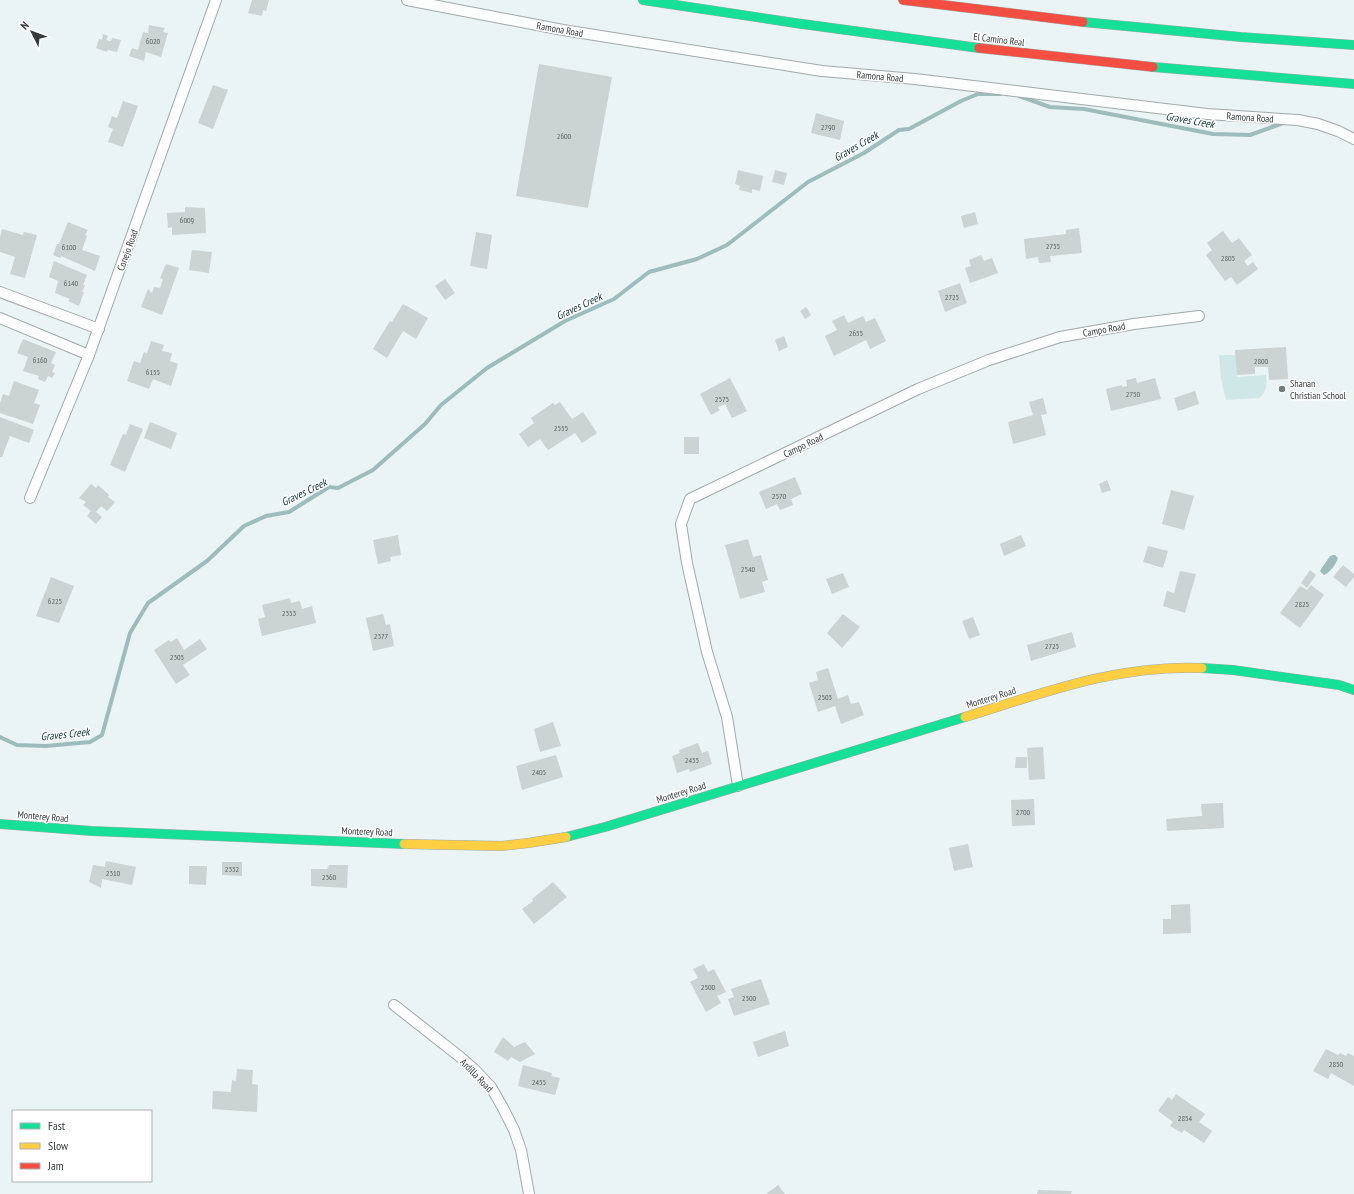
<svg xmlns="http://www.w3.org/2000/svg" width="1354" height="1194" viewBox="0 0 1354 1194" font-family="'PT Sans Narrow',sans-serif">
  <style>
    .green { fill: #d0e7e7 }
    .water { fill: #9fbcbd }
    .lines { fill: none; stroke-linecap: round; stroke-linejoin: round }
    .stream { stroke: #9fbcbd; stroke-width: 4 }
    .building { fill: #cbd3d3 }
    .street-casing { stroke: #a1a9a9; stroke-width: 12 }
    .fast-casing { stroke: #a1a9a9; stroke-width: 10 }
    .slow-casing { stroke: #a1a9a9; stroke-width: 10 }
    .jam-casing { stroke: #a1a9a9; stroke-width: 10 }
    .street { stroke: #fcfdfd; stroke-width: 10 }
    .fast { stroke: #16e098; stroke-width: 9 }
    .slow { stroke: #ffcf43; stroke-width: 9 }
    .jam { stroke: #f24e42; stroke-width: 9 }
    .poi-dot { fill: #737c7c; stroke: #fff; stroke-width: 1.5 }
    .labels { text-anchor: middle; stroke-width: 3; stroke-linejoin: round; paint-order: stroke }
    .number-label { font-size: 8px; fill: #596161 }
    .street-label { font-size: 10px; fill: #333b3b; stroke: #fff }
    .poi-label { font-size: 10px; fill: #333b3b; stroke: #fff; text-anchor: start }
    .water-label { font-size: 11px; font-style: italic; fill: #103637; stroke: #fff }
  </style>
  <rect width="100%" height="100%" fill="#eaf4f4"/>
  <path class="green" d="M1219,355H1236L1237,377L1266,375C1267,384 1267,392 1259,398L1226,400L1221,379Z"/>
  <path class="water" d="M1333,555H1335L1338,558C1336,564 1330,573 1324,575L1320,571L1321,569L1330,556Z"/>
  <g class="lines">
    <g class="stream">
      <path d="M1019,96L1050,107L1084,109L1213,134L1250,135L1286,122"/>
      <path d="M0,737L17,745L46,746L90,742L102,735L130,633L148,603L207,561L244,526L266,516L289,512L329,487L338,488L373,470L425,424L441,405L487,368L565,321L614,299L649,272L697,259L727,245L808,182L864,153L899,130L909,129L961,101L978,94H1001"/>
    </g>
  </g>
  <g class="building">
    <path d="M252,0H269L266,11L263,10L262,16L248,13Z"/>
    <path d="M149,25L165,28L163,32L168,33L161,57L146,52L144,61L129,56L132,48L138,50L143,32L148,33Z"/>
    <path d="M103,34L108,36L106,40L111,41L112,38L121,40L117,52L108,50L107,52L96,48L99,39L102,40Z"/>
    <path d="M539,64L612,77L588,208L516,196Z"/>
    <path d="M213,85L228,90L213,129L198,123Z"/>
    <path d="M123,101L138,106L123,147L108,142L113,129L108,127L112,116L117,118Z"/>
    <path d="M816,113L844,121L840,140L811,133Z"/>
    <path d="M738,170L763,176L760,191L752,189V193L739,190L740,186L735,184Z"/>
    <path d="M775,170L787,173L784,185L772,182Z"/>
    <path d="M185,207L205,208L206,233L172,235V227L168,228L167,213L185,212Z"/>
    <path d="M975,212L978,224L964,228L961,216Z"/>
    <path d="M68,222L88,230L85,235L87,236L82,250L100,256L95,271L61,256L60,258L53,255L57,244H59Z"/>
    <path d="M1079,228L1082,253L1050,256L1051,262L1039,263L1038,257L1026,259L1024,239L1066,234V230Z"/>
    <path d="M2,229L23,235L24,232L37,235L25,278L10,274L15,257L0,252V237Z"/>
    <path d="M1223,231L1232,243L1239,238L1252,255L1244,261L1248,266L1253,262L1258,269L1237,285L1231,277L1225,281L1206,255L1212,250L1207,243Z"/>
    <path d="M476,232L492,235L487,269L470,266Z"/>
    <path d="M192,250L212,252L209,273L189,270Z"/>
    <path d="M981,255L984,261L992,258L998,273L970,283L965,268L971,266L969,260Z"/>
    <path d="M54,261L87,275L83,285H85L82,292H84L79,306L68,301L70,299L55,293L58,281L49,277Z"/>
    <path d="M166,264L179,268L162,315L141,307L148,289L152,293L154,287L160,288L163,279L160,278Z"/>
    <path d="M445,279L455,293L445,300L435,286Z"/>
    <path d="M960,283L967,303L945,312L938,291Z"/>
    <path d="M403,304L428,318L416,339L403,331L387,358L373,349L390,321L392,322Z"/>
    <path d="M806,307L811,315L805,319L800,311Z"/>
    <path d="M844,315L848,323L863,316L866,322L875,318L886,341L870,349L866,340L834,356L825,336L837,330L832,321Z"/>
    <path d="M784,336L788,347L779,351L775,340Z"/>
    <path d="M23,339L56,352L51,363L55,365L52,372L55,373L52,378L48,376L45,382L38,379L39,376L23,371L28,357L17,353Z"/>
    <path d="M151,341L164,345L162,351L172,353L170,361L178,364L171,386L153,379L149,389L127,381L134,361L140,363L144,352L147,353Z"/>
    <path d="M1286,347L1288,379L1269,380L1268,367H1255V374L1237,375L1235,350Z"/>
    <path d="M730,378L747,411L732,418L725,404L718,407L720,410L711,415L700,394Z"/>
    <path d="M1136,378L1137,383L1155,378L1161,399L1111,411L1106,389L1122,385V387L1127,386L1126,380Z"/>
    <path d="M14,381L39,390L34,403L40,405L33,424L0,413V403L3,394L9,396Z"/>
    <path d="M1195,391L1199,404L1178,411L1174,398Z"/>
    <path d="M1043,398L1047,414L1041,415L1046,435L1013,444L1008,422L1033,415L1029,402Z"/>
    <path d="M560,402L572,419L583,412L597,433L582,443L575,433L548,450L540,439L528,447L519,434L534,423L531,418L553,403L555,405Z"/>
    <path d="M0,417L34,430L29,443L10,436L2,457H0Z"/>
    <path d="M150,422L177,433L171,449L144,438Z"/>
    <path d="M130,424L143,429L125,472L110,465L123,434L126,435Z"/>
    <rect x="684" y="437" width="15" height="17"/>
    <path d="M795,477L802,494L791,499L793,505L780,510L777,504L766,509L759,492Z"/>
    <path d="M1107,480L1111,490L1102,493L1099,484Z"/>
    <path d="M91,484L96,488L98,485L109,495L108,497L115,502L107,511L101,506L96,512L102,517L96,524L87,516L91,511L83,505L86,502L79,498Z"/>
    <path d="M1171,490L1194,496L1184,530L1162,524Z"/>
    <path d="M398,535L401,555L390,557L391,561L378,564L373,540Z"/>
    <path d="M1021,535L1026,546L1004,556L1000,544Z"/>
    <path d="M748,539L753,557L761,555L768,580L762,582L765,592L740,599L725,545Z"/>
    <path d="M1148,546L1168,551L1163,568L1143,562Z"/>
    <path d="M1343,565L1354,574V577L1346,587L1333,577Z"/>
    <path d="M1310,570L1316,575L1307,588L1301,583Z"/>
    <path d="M1180,571L1196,574L1185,613L1163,606L1167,591L1174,593Z"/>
    <path d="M843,573L849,587L832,594L826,579Z"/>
    <path d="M51,577L74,586L59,623L36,616Z"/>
    <path d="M1311,585L1324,595L1300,628L1280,613L1300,586L1307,590Z"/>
    <path d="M290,598L291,603L300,601L302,609L312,606L316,623L262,636L258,619L265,617L262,605Z"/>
    <path d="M383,614L386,625L390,624L394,646L373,651L366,618Z"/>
    <path d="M843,614L860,627L842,648L827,633Z"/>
    <path d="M973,617L980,635L969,639L962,621Z"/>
    <path d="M1072,632L1076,647L1031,661L1027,645Z"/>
    <path d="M177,638L184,650L200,639L207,649L183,665L190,675L176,684L154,650L169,640L171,642Z"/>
    <path d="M828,668L838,699L848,695L851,704L859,702L864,715L841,724L835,706L818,712L809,683L818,680L816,672Z"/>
    <path d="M553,722L561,746L540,752L534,729Z"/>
    <path d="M698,743L702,753L708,751L712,764L690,772L689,769L677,773L672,756L680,753L679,750Z"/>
    <path d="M1043,747L1045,779L1029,780L1027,748Z"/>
    <path d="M556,755L563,777L522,790L516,766Z"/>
    <path d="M1016,757H1027V768H1015Z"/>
    <path d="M1034,799L1035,825L1012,826L1011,800Z"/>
    <path d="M1223,803L1224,828L1167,831L1166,819L1202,816L1201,804Z"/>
    <path d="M968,844L973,867L954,871L949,848Z"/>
    <path d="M106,861L136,867L132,885L102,879L101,888L89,882L93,865L105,867Z"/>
    <path d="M222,862H242V876L222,875Z"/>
    <path d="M329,865H348L347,888L311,886V869H327Z"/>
    <path d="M189,866H207L206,885L189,884Z"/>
    <path d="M553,882L567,897L534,924L522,909L533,901L532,899Z"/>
    <path d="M1190,904L1191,933L1163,934V919H1171V905Z"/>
    <path d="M704,964L708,972L714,969L726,992L717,996L721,1003L706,1012L690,982L698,978L693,969Z"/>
    <path d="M761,979L770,1004L734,1016L728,999L734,997L731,989Z"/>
    <path d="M785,1031L789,1046L758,1057L753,1042Z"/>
    <path d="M503,1037L514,1047L525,1042L535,1054L520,1062L511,1057L508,1061L494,1052Z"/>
    <path d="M1326,1049L1338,1055L1340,1053L1346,1056L1348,1053L1354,1056V1086L1331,1073L1328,1079L1313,1071Z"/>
    <path d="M523,1065L552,1073L551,1076L560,1078L555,1095L518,1086Z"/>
    <path d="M237,1069L253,1070L252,1084L258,1085L257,1112L212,1109L213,1091L231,1092L232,1080L236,1081Z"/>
    <path d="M1176,1094L1205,1114L1199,1122L1212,1131L1204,1143L1184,1130L1182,1133L1170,1126L1173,1122L1158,1111L1168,1097L1172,1100Z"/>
    <path d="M778,1185L785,1194H766Z"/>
    <path d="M1038,1190L1072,1191L1071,1194H1037Z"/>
  </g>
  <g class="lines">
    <g class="street-casing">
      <g id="street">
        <path d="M407,0L563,30L822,71L915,79L1207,114L1298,120L1318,124L1338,131L1354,139"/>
        <path d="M0,292L99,329"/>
        <path d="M0,318L89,355"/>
        <path d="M30,498L89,355L216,0"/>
        <path d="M738,786L727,717L707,652L687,563L681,524L690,499L918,389L989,360L1060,337L1134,324L1199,316"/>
        <path d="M394,1005L459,1056L475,1070L491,1087L503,1108L514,1130L521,1150L529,1194"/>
      </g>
    </g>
    <g class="fast-casing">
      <g id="fast">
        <path d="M643,0L795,23L979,48"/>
        <path d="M1083,22L1241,37L1354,45"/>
        <path d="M1153,67L1354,84"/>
        <path d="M1202,668L1233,670L1339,685L1354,690"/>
        <path d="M0,824L92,831L404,844"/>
        <path d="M566,837L605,827L965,717"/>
      </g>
    </g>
    <g class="slow-casing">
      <g id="slow">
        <path d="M965,717C1043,693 1119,664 1202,668"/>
        <path d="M404,844L502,846L528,843L566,837"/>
      </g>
    </g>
    <g class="jam-casing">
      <g id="jam">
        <path d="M903,0L1083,22"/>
        <path d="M979,48L1153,67"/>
      </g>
    </g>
    <use href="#street" class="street"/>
    <use href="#fast" class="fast"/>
    <use href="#slow" class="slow"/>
    <use href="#jam" class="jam"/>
  </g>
  <circle class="poi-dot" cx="1282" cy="389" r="4"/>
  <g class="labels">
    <g class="number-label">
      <text x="153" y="44">6020</text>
      <text x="828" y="130">2790</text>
      <text x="564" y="139">2600</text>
      <text x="187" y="223">6009</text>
      <text x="1053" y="249">2755</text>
      <text x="69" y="250">6100</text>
      <text x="1228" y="261">2805</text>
      <text x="71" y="286">6140</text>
      <text x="952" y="300">2725</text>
      <text x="856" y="336">2655</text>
      <text x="40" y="363">6160</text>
      <text x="1261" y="364">2800</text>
      <text x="153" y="375">6155</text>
      <text x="1133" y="397">2750</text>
      <text x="722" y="402">2575</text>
      <text x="561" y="431">2555</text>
      <text x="779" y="499">2570</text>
      <text x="748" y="572">2540</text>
      <text x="55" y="604">6225</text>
      <text x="1302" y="607">2825</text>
      <text x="289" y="616">2353</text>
      <text x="381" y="639">2377</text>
      <text x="1052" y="649">2725</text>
      <text x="177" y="660">2305</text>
      <text x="825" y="700">2505</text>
      <text x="692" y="763">2455</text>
      <text x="539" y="775">2405</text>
      <text x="1023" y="815">2700</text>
      <text x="232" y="872">2332</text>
      <text x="113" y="876">2310</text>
      <text x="329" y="880">2360</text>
      <text x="708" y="990">2500</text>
      <text x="749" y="1001">2500</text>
      <text x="1336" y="1067">2850</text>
      <text x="539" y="1085">2455</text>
      <text x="1185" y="1121">2854</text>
    </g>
    <g class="street-label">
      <text transform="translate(560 29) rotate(10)" y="4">Ramona Road</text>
      <text transform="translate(999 39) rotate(7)" y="4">El Camino Real</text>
      <text transform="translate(880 76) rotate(5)" y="4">Ramona Road</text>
      <text transform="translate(1250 117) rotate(4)" y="4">Ramona Road</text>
      <text transform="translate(127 250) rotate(-70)" y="4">Conejo Road</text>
      <text transform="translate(1104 329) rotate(-10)" y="4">Campo Road</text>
      <text transform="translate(803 445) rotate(-26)" y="4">Campo Road</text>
      <text transform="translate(991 697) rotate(-17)" y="4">Monterey Road</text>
      <text transform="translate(681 792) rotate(-17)" y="4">Monterey Road</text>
      <text transform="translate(43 816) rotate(5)" y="4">Monterey Road</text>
      <text transform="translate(367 831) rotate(2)" y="4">Monterey Road</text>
      <text transform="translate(477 1075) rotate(46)" y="4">Ardilla Road</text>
    </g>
    <g class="poi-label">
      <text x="1290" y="387">Shanan<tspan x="1290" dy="12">Christian School</tspan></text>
    </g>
    <g class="water-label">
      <text transform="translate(1190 120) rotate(10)" y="4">Graves Creek</text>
      <text transform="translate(856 146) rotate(-30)" y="4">Graves Creek</text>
      <text transform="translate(579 306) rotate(-25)" y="4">Graves Creek</text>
      <text transform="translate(304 492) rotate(-26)" y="4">Graves Creek</text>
      <text transform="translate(65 734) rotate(-6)" y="4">Graves Creek</text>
    </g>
  </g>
  <rect x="12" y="1110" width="140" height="72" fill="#ffffff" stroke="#adb1b1"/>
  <rect x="20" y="1123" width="20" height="6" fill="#16e098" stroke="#adb1b1"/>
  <text x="48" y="1130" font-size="12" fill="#333b3b">Fast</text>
  <rect x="20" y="1143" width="20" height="6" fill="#ffcf43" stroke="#adb1b1"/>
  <text x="48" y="1150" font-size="12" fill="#333b3b">Slow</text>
  <rect x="20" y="1163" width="20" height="6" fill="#f24e42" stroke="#adb1b1"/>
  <text x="48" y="1170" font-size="12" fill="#333b3b">Jam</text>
  <g transform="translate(32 32) rotate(312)" stroke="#ffffff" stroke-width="3" paint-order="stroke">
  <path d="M0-3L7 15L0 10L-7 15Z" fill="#333b3b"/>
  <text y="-6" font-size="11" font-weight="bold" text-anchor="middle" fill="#333b3b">N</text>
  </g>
</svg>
